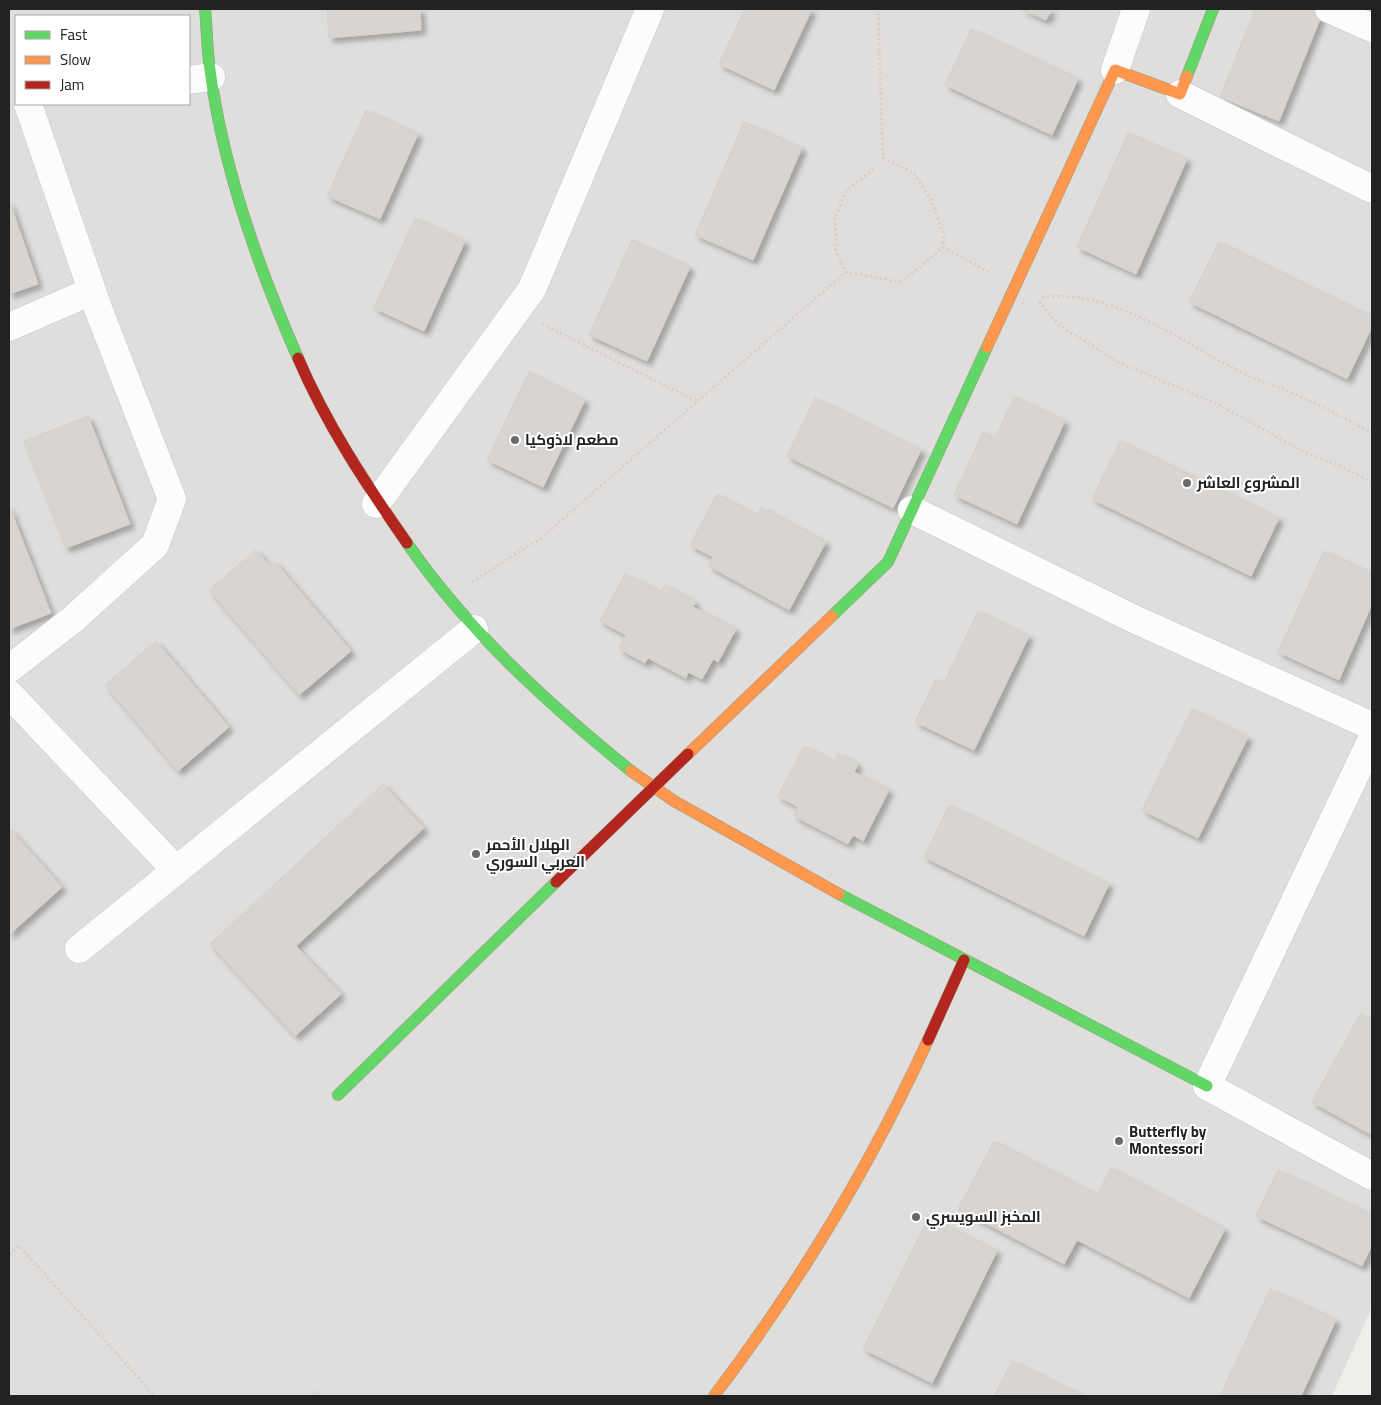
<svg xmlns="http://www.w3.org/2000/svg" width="1381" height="1405" viewBox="0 0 1381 1405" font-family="'Titillium Web',Cairo,sans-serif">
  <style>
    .residential { fill: #dfdedc; fill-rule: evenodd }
    .building { fill: #d7d4d2; stroke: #d3d0cc; filter: url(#shadow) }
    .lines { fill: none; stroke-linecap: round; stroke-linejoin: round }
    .street-casing { stroke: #c9c8c7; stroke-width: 29 }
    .fast-casing { stroke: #999a82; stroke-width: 12 }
    .slow-casing { stroke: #999a82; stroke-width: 12 }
    .jam-casing { stroke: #999a82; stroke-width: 12 }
    .path { stroke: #dccecd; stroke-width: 3; stroke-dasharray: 2.5 2.5; stroke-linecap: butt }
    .street { stroke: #fdfcfc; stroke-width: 28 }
    .fast { stroke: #63d668; stroke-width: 11 }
    .slow { stroke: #ff974d; stroke-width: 11 }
    .jam { stroke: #b3261e; stroke-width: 11 }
    .poi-dot { fill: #6a6968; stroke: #fff; stroke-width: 2 }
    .labels { text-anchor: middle; stroke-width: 4; stroke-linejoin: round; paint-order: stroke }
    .poi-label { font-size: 15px; font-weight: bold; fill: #222; stroke: #fff; text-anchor: start }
  </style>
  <defs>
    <filter id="shadow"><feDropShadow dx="4.5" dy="4.5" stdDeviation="2.5" flood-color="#0004"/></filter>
  </defs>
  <rect width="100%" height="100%" fill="#f0eeeb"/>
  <path class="residential" d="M9,9H1372V1307L1332,1396H9ZM16,16H189V104H16Z"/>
  <g class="building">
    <path d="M327,9H420L421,30L329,38Z"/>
    <path d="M745,9H812L774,90L719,64Z"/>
    <path d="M1021,9H1052L1046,20Z"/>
    <path d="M1255,9H1324L1279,121L1220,97Z"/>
    <path d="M971,29L1078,79L1052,135L945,85Z"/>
    <path d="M366,110L418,134L380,219L327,196Z"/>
    <path d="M744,122L802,148L753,260L695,235Z"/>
    <path d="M1128,133L1187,159L1136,274L1077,247Z"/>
    <path d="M9,200L38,284L9,294Z"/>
    <path d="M415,218L465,241L424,331L374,308Z"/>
    <path d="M632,240L690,267L647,361L589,335Z"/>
    <path d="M1219,242L1372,317V327L1347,379L1189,302Z"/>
    <path d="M529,372L585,400L543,487L487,460Z"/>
    <path d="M1014,397L1065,421L1017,524L954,495L983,432L995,438Z"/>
    <path d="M815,398L921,450L893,508L787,456Z"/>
    <path d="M88,416L130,524L66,548L24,441Z"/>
    <path d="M1120,441L1279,518L1251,576L1092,499Z"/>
    <path d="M717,494L757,516L761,507L826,542L789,610L709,566L713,557L690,545Z"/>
    <path d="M9,506L51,613L9,629Z"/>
    <path d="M256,550L270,566L275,562L351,651L299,695L209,590Z"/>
    <path d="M1324,551L1372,573V604L1339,680L1278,652Z"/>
    <path d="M625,574L661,592L665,585L696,602L693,607L736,629L718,662L713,659L702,679L688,672L686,678L648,658L645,663L619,649L626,635L600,621Z"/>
    <path d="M978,611L1029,636L974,750L915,722L936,679L944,683Z"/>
    <path d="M156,641L229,727L178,771L105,685Z"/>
    <path d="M1192,709L1248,737L1198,838L1142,810Z"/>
    <path d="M804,746L834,761L838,753L858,764L854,772L889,790L863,841L853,835L848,844L794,816L798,807L778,796Z"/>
    <path d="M383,784L424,828L296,946L341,994L295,1036L210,944Z"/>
    <path d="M949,805L1109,884L1084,936L924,857Z"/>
    <path d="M9,828L62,887L9,935Z"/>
    <path d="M1360,1014L1372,1020V1135L1312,1102Z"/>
    <path d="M994,1141L1097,1195L1111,1168L1225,1229L1189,1298L1077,1240L1064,1264L958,1209Z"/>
    <path d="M1278,1170L1372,1215V1245L1362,1266L1256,1216Z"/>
    <path d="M929,1217L997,1251L932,1383L863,1349Z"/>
    <path d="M1270,1289L1336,1320L1301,1396H1220Z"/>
    <path d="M1012,1361L1083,1396H994Z"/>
  </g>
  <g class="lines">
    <g class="street-casing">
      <g id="street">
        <path d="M1329,9L1372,28"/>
        <path d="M1115,70L1136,9"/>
        <path d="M189,80L211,77"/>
        <path d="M1180,94L1372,189"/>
        <path d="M9,327L92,291"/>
        <path d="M376,504L532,289L650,9"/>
        <path d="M912,510L1134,619L1372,726"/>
        <path d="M9,669L72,620L155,545L172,499L99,311L28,104"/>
        <path d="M9,694L176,870"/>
        <path d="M1372,739L1207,1086L1372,1176"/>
        <path d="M79,949L474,629"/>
      </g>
    </g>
    <g class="fast-casing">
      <g id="fast">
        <path d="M205,9C207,29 207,50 210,70C223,169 258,267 298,358"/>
        <path d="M1187,76L1213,9"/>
        <path d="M407,543C468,631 548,704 631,771"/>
        <path d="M832,616L888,562L987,347"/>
        <path d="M839,894L1207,1086"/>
        <path d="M338,1095L556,882"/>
      </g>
    </g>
    <g class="slow-casing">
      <g id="slow">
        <path d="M987,347L1115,70L1180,94L1187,76"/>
        <path d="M688,754L832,616"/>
        <path d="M631,771L674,801L839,894"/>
        <path d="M714,1396C798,1285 870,1167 928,1040"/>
      </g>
    </g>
    <g class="jam-casing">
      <g id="jam">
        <path d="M298,358C326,424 366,484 407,543"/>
        <path d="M556,882L688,754"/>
        <path d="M928,1040L964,960"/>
      </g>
    </g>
    <g class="path">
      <path d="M874,169L846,191L835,219L836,251L846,272L900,282L923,265L943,247L944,235L932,202L914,173L883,158L878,9"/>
      <path d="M943,247L991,273"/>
      <path d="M1042,297C1116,289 1178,341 1241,372C1258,381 1277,386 1294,394C1321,406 1346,419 1372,433"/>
      <path d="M1039,301L1059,325L1118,362L1221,406L1304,452L1338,465L1372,482"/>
      <path d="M542,324L698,402"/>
      <path d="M472,582L541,538L846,272"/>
      <path d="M9,1254L19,1246L155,1396"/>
      <path d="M312,1396L318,1392L321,1396"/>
    </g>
    <use href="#street" class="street"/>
    <use href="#fast" class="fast"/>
    <use href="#slow" class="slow"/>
    <use href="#jam" class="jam"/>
  </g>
  <g class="poi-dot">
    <circle cx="515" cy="440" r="5"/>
    <circle cx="1187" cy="483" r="5"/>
    <circle cx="476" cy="854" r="5"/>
    <circle cx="1119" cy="1141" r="5"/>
    <circle cx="916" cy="1217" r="5"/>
  </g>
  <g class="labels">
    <g class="poi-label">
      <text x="525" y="445">مطعم لاذوكيا</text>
      <text x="1197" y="488">المشروع العاشر</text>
      <text x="486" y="850">الهلال الأحمر<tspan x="486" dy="17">العربي السوري</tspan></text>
      <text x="1129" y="1137">Butterfly by<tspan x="1129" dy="17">Montessori</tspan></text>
      <text x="926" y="1222">المخبز السويسري</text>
    </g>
  </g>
  <rect width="1381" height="1405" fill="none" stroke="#222222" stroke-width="20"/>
  <rect x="15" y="15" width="175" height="90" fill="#ffffff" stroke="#a7a7a7"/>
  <rect x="25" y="31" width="25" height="8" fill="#63d668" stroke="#a7a7a7"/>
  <text x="60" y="40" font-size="15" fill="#222222">Fast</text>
  <rect x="25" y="56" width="25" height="8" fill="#ff974d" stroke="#a7a7a7"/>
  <text x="60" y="65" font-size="15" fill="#222222">Slow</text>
  <rect x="25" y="81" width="25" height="8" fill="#b3261e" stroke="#a7a7a7"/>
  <text x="60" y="90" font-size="15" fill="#222222">Jam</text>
</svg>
